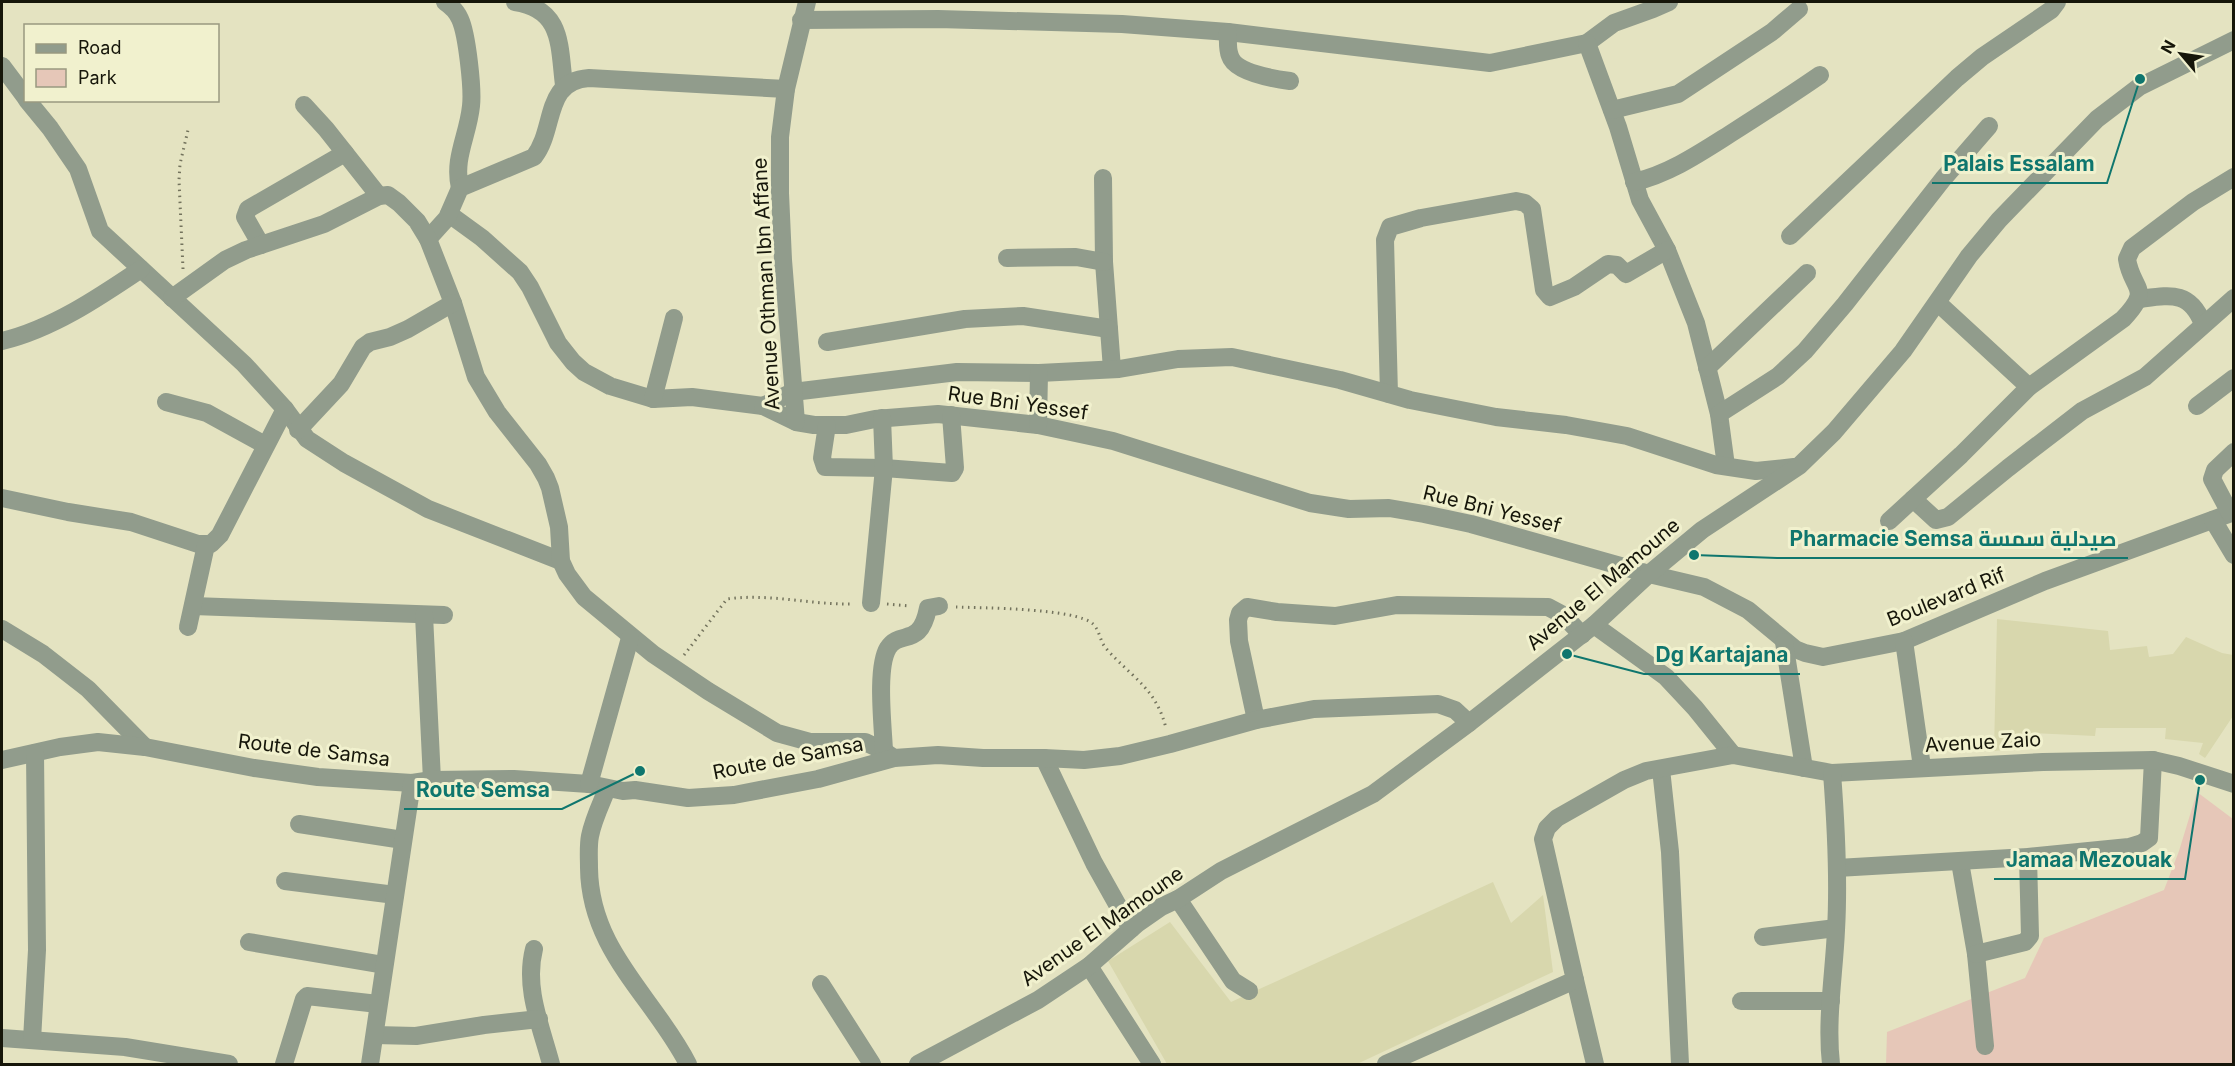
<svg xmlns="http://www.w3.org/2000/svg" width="2235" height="1066" viewBox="0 0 2235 1066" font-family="Inter,Cairo,sans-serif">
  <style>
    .built { fill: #d8d7ad }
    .green { fill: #e6c7b8 }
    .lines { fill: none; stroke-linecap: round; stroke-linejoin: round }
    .path { stroke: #73735d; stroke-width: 3; stroke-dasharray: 1.5 4.5; stroke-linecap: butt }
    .minor { stroke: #919c8c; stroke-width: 18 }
    .labels { text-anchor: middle; stroke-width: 6; stroke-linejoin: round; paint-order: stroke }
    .street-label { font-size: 20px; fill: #16160a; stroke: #f1f1ce }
    .leader { fill: none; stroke: #0f766e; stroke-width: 2 }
    .callout-dot { fill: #0f766e; stroke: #f1f1ce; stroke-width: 2 }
    .callout-label { font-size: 21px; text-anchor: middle; font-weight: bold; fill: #0f766e; stroke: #f1f1ce; stroke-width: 6; stroke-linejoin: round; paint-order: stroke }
  </style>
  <rect width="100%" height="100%" fill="#e4e3c1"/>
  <g class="built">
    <path d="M1997,619L2108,631L2110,650L2147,646L2149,657L2173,654L2186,637L2222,653L2233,655V716L2205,758L2199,754L2203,743L2165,739L2166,728H2096L2095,736L2031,733L2034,746L1994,751Z"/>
    <path d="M1493,882L1511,923L1543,895L1553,972L1357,1064H1167L1108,961L1170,922L1231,1002Z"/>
  </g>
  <path class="green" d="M2197,792L2233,819V1064H1886L1887,1032L2025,978L2044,938L2164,890L2179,851Z"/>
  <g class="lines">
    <g class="path">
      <path d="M183,269L179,180L180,164L188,130"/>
      <path d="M887,604L910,606"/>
      <path d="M956,607C981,608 1076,608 1093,624C1099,630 1099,636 1103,644C1106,649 1111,654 1115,658C1139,682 1157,693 1166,728"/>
      <path d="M684,655L727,599C769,593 811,605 853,604"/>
    </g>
    <g class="minor">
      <path d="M445,2C451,6 457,12 460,19C467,34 473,89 471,106C468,136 453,158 460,188"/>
      <path d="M515,2C563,9 559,46 564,85"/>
      <path d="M801,20L938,19L1122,24L1228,32L1490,63L1587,43L1614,23L1653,9L1669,2"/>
      <path d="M1228,32C1228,40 1227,49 1230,56C1235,73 1275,79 1290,81"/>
      <path d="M1587,43L1618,127L1640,200L1667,250L1696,323L1719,414L1726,466"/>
      <path d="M2,66L26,98"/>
      <path d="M27,100L50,128L78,169L100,231L244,364L285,409L307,439L344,463L428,509L561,561"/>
      <path d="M304,105L326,129L379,196"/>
      <path d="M1612,110L1678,94L1772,32L1799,9"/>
      <path d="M1103,178L1104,262L1112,369"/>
      <path d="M1634,182C1669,174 1700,153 1730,134C1760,115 1791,95 1820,75"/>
      <path d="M449,214L482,238L520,272L530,287L558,343L573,362L584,372L610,386L653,399L692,397L763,406L796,422L814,425H846L875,419L938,414L1038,425L1113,441L1310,503L1349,509L1389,508L1424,514L1471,524L1649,574L1704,587L1748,610L1795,649L1805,653L1823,657L1904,641L2045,581L2234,512"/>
      <path d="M1790,236L1957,78L1982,57L2051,10L2057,2"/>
      <path d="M428,239L447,218L460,188L534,157C556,129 543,81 589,78L786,89"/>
      <path d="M261,245L245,217L248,209L345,153"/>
      <path d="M1007,258L1076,257L1104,262"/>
      <path d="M172,298L225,260L246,250L324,224L379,196L388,195L399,203L417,221L428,239L453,303L476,377L497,412L538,464L546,478L550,488L559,527L561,561L567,574L584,597L653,654L708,691L777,733L810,742H865L884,751L894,758"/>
      <path d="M2139,299C2170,295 2190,290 2203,324"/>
      <path d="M1938,303L2029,387"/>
      <path d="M2,341C52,329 98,298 141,269"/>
      <path d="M827,342L965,319L1023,316L1109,329"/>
      <path d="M1707,368L1807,273"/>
      <path d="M1389,394L1385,240L1390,227L1421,218L1516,201L1525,203L1532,209L1544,290L1550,297L1574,287L1608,264L1617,265L1626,274L1667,250"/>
      <path d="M653,399L674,318"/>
      <path d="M166,402L207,413L265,445"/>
      <path d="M763,406L793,392L957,372L1039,373L1119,369L1178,359L1232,357L1340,380L1410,400L1496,417L1566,425L1627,436L1716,465L1756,471L1794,467"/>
      <path d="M2197,406L2234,378"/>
      <path d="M1719,414L1778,376L1805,351L1845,304L1943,179L1989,126"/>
      <path d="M796,422L783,260L780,193V137L786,89L807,2"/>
      <path d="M827,425L822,458L825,467L884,468L952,473L955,468L951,415"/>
      <path d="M1038,425L1039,373"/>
      <path d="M298,430L341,384L363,347L370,342L390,337L408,329L453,303"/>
      <path d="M2,498L68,512L131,522L198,544H211L220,535L285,409"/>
      <path d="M1913,499L1936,520L1948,517L2008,468L2082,411L2145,377L2234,298"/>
      <path d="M2230,513L2212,479L2215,470L2234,452"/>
      <path d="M2213,520L2234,555"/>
      <path d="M1889,521L1961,455L2029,387L2123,319C2153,287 2132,291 2127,259L2132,248L2193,202L2234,177"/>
      <path d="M871,603L884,468L882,418"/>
      <path d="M193,606L444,615"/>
      <path d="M424,615L432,780"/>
      <path d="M1594,625L1666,677L1695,708L1733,755"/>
      <path d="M188,627L206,545"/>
      <path d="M2,629L43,654L88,689L145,747"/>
      <path d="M1904,641L1922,767"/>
      <path d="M1784,642L1804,768"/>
      <path d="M1256,720L1239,641L1238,620L1240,613L1247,607L1277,612L1335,616L1397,605L1548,607L1563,615L1582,635"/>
      <path d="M884,751C883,726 876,668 888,648C900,629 920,649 928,608L939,606"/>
      <path d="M1044,758L1094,863L1131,929"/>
      <path d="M2,760L60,747L98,742L145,747L254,768L318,777L412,783L432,780L514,779L589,784L623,791L635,790L688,798L734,795L818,779L894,758L938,755L983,758H1044L1084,760L1120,756L1170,744L1256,720L1314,709L1438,704L1455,710L1469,723"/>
      <path d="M1661,769L1670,852L1680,1064"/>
      <path d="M589,784L630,638"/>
      <path d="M607,789C601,804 593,820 590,836C588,846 589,857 589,868C590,951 653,996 688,1064"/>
      <path d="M299,824L403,840"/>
      <path d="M1960,862L1976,954L1985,1046"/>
      <path d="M1837,868L2028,857L2129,847L2142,843L2149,838L2153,760"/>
      <path d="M285,881L395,895"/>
      <path d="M1178,899L1233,981L1249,991"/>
      <path d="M1763,937L1836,928"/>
      <path d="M249,942L384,965"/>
      <path d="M534,949C524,988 541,1026 551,1064"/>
      <path d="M1976,954L2025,942L2030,936L2028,857"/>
      <path d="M1089,966L1152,1064"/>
      <path d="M1575,980L1595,1064"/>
      <path d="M821,984L872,1064"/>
      <path d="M1741,1001H1831"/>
      <path d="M375,1035L416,1036L484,1025L539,1019"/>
      <path d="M2,1038L125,1047L229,1064"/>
      <path d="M32,1040L37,950L35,753"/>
      <path d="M284,1064L304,999L307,996L378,1004"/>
      <path d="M370,1064L412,783"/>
      <path d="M918,1064L1038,1000L1089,966L1138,923L1161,907L1178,899L1221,871L1373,794L1469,723L1594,625L1649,574L1702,530L1799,466L1834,432L1903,351L1969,256L1999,220L2097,119L2139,87L2234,40"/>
      <path d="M1386,1064L1575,980L1543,839L1547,828L1557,818L1624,780L1646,771L1733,755L1832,773L2043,762L2153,760L2179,766L2234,784"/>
      <path d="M1831,1064C1826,1020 1834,975 1836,930C1839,878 1836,825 1832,773"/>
    </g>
  </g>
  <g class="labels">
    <g class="street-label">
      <text transform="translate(766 284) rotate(-93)" y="7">Avenue Othman Ibn Affane</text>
      <text transform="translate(1018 403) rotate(8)" y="7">Rue Bni Yessef</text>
      <text transform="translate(1492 509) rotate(14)" y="7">Rue Bni Yessef</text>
      <text transform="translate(1603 584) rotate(-40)" y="7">Avenue El Mamoune</text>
      <text transform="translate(1946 597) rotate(-22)" y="7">Boulevard Rif</text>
      <text transform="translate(1983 742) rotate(-3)" y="7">Avenue Zaio</text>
      <text transform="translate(314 750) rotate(7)" y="7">Route de Samsa</text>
      <text transform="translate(788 758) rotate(-11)" y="7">Route de Samsa</text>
      <text transform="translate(1102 926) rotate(-35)" y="7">Avenue El Mamoune</text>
    </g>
  </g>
  <path class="leader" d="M2140 79L2107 183H1932M1694 555L1777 558H2128M1567 654L1644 674H1800M640 771L562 809H404M2200 780L2185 879H1994"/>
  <g class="callout-dot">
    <circle cx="2140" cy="79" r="6"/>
    <circle cx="1694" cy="555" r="6"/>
    <circle cx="1567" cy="654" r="6"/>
    <circle cx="640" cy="771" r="6"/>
    <circle cx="2200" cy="780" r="6"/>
  </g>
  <g class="callout-label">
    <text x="2019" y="171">Palais Essalam</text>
    <text x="1953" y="546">Pharmacie Semsa صيدلية سمسة</text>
    <text x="1722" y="662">Dg Kartajana</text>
    <text x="483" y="797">Route Semsa</text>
    <text x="2089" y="867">Jamaa Mezouak</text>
  </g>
  <rect width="2235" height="1066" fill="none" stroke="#16160a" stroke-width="6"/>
  <rect x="24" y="24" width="195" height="78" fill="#f1f1ce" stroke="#999980" stroke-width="1.5"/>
  <rect x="36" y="44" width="30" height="9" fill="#919c8c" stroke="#999980" stroke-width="1.5"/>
  <text x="78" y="54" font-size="18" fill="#16160a">Road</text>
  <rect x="36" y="69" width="30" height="18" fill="#e6c7b8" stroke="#999980" stroke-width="1.5"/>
  <text x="78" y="84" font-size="18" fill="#16160a">Park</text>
  <g transform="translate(2181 54) rotate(299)" stroke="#f1f1ce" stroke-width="4.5" paint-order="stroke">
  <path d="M0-4.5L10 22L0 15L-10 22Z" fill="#16160a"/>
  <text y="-9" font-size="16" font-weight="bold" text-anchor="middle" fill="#16160a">N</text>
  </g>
</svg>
